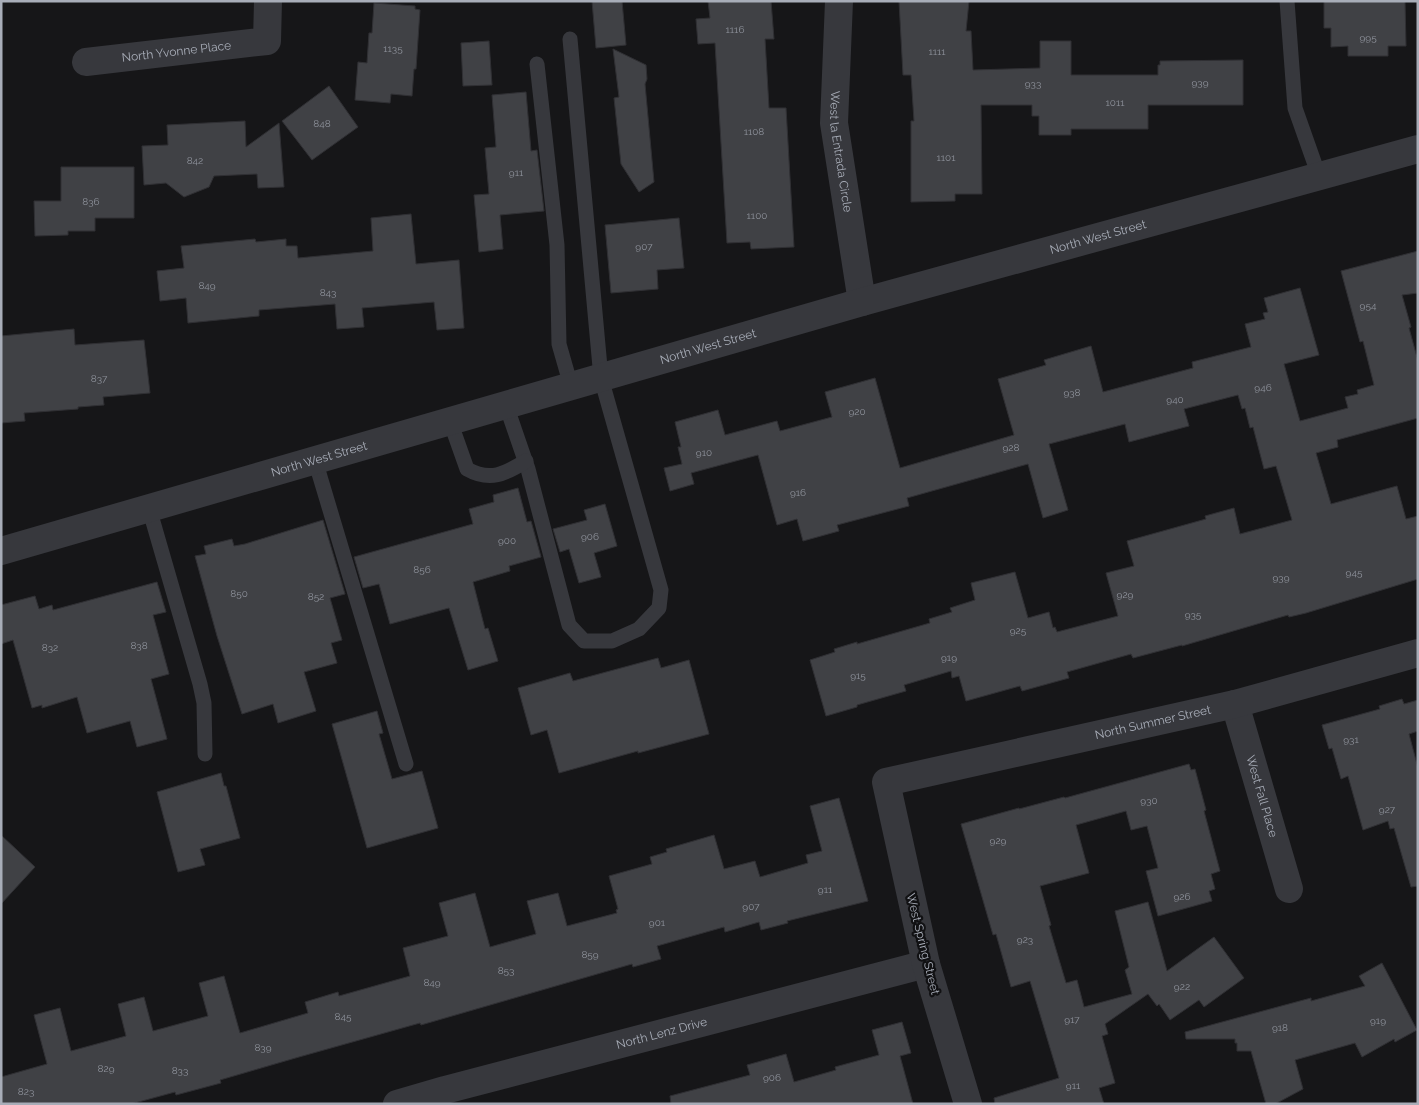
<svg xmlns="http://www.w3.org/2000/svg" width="1419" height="1105" viewBox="0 0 1419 1105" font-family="Raleway,sans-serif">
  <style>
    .building { fill: #404145; stroke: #303034 }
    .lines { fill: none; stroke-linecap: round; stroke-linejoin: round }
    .service { stroke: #37383d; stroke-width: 15 }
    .minor { stroke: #37383d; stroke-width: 28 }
    .tertiary { stroke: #37383d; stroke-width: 28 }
    .labels { text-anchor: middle; stroke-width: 4.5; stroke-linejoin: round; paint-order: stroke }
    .number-label { font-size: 10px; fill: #8e929b }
    .street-label { font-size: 12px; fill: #a8adb8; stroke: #111113 }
  </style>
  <rect width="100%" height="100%" fill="#161618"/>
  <g class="building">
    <path d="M592,1H622L626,45L596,48Z"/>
    <path d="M708,1H771L774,39H765L769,108H786L794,247L751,249L750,242L727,243L715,43L698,44L696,19L710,18Z"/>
    <path d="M899,1H969L966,31H971L973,70L1040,68V41H1071V75H1158V65H1160V61L1243,60V105H1148V129H1071V135H1039V116H1032V105H981L982,194H955V201L911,202V121H914L911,75H903Z"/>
    <path d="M1324,1H1405L1406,46H1388V56H1348V46L1331,47V28H1324Z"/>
    <path d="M374,3L415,6V9L420,10L416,69H414L412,96L391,94L390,103L355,100L358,62L367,63L369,33H372Z"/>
    <path d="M489,41L492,85L463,86L461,43Z"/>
    <path d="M613,49L646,65L647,79L645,84L654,182L639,192L621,164L614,98L619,97Z"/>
    <path d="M329,86L358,127L312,160L282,121Z"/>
    <path d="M526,92L531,151L537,150L544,211L500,215L503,249L479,252L474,195L489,194L485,148L496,147L492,95Z"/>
    <path d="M245,121L246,147L279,123L284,187L258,188L257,174L214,176L209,187L184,197L166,183L144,185L142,146L168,145L167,125Z"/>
    <path d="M61,167H134V218H95V231H68V235L35,236L34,201H61Z"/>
    <path d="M411,214L416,264L459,260L464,328L437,330L434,302L362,308L364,327L337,329L335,304L259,310V316L188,323L186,298L160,301L157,271L184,268L181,246L255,239L256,242L286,239V246H297L298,258L373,251L371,218Z"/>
    <path d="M679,218L684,268L657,270L658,289L611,293L605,225Z"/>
    <path d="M1418,251V293L1402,295L1411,327L1409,328L1418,361V418L1337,440L1338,447L1316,453L1331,504L1397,486L1406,519L1418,516V579L1306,613L1289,617L1288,615L1182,646V645L1133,658L1131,654L1067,672L1069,678L1022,691L1020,686L966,701L959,676L952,678L951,671L904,685L906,691L857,705V707L826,716L810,660L835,652L834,649L857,642V644L930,623L929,619L952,612L950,608L975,600L971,583L1015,572L1028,618L1049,612L1053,628L1055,627L1057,632L1118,616L1106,573L1134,566L1127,541L1206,519L1205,516L1234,508L1240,534L1292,520L1276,466L1264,469L1253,427L1250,428L1245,408L1242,409L1238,395L1184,409L1189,426L1129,442L1125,424L1049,444L1068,510L1043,518L1028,464L907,498L909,506L837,525L839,531L803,541L797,519L777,525L758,455L691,473L694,484L670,491L664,468L682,464L678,447H681L675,422L718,410L725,435L777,421L780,431L832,417L825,392L875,378L900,468L1014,435L998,379L1046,365L1044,360L1091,346L1103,392L1193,368L1192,362L1251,347L1245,324L1265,319L1263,313L1268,312L1264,298L1300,288L1319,355L1284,364L1300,421L1348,408L1345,397L1358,394L1357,390L1374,385L1363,341L1360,342L1341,271Z"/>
    <path d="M74,329L75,345L144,340L150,393L103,397L104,405L78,407V409L24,413L25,421L1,423V336Z"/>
    <path d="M518,488L527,522L531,521L541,557L509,566L510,571L473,582L485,629L488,628L498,661L468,670L449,608L390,624L379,584L363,588L354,557L473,524L469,509L494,502L493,495Z"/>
    <path d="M605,504L617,546L594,553L601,577L579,583L569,549L560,552L553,529L587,520L584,510Z"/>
    <path d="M323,520L345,594L330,598L342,640L331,643L337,663L304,672L316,711L278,723L273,704L242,714L217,636L195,556L206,554L204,546L232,539L234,546L245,544Z"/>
    <path d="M157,582L166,612L153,615L169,674L151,679L167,739L137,747L130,721L87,733L77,697L42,708V705L32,708L13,640L1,644V605L35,596L39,609L52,605L53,610Z"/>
    <path d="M658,658L661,668L689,660L709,734L638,753V751L559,773L547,730L531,735L518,688L570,673L573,681Z"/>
    <path d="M1402,699L1404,704L1418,700V731L1409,734L1418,768V886L1411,887L1394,828L1390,829L1388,821L1363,830L1348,776L1341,779L1332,748L1329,749L1322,725L1380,709L1379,706Z"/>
    <path d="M377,711L383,733L379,734L392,779L422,771L438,828L367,848L332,724Z"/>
    <path d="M1189,764L1191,770L1195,769L1206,810L1204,811L1220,871L1211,874L1215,889L1209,891L1212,901L1158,916L1146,871L1158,868L1147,826L1131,830L1126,811L1076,825L1089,873L1040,886L1051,925L1049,926L1066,983L1077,980L1084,1007L1132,994L1125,970L1129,967L1115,911L1148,902L1167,971L1214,937L1244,978L1204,1007L1199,1000L1170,1020L1159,1004L1157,1006L1148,994L1105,1024L1108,1034L1102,1036L1115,1083L1099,1088L1104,1104H995L994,1098L1059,1078L1030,981L1011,987L996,934L993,935L961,824L1019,808V809L1064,797L1065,798Z"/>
    <path d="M221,773L224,786H226L240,838L200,849L205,865L178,872L157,792Z"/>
    <path d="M839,798L868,901L787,921L788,923L761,930L759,922L725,932L724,927L657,946L661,959L633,967L632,964L421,1025L420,1023L299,1057L220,1080L221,1083L176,1095L175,1092L131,1104H1V1077L47,1064L34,1015L60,1008L71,1051L126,1036L118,1004L144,997L153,1031L208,1016L199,983L224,976L240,1033L308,1013L305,1002L338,992L339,996L410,976L403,948L448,936L439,903L475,893L490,947L536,934L527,901L558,893L567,926L617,913L616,910L618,909L609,876L652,864L650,857L667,852L666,849L714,835L724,869L755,861L760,877L808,863L806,855L822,851L810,806Z"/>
    <path d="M1,835L35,867L1,904Z"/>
    <path d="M1382,963L1417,1030L1395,1042L1394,1039L1362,1057L1355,1043L1295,1060L1303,1089L1275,1104H1266L1251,1051H1237V1043H1235V1039H1186L1185,1032L1311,998V1001L1365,986L1359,976Z"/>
    <path d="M902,1022L911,1053L900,1056L913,1104H671L670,1096L750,1075L747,1065L786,1054L794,1082L836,1070L835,1067L879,1055L872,1030Z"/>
  </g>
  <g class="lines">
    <g class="service">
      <path d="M1287,1L1295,108L1319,176"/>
      <path d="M537,64L557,245L559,344L571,386"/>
      <path d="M506,405L528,469L569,625L584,641H612L639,629L659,608L661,590L601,378L570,39"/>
      <path d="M450,421L467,469C490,482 505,474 526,461"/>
      <path d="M315,460L406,764"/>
      <path d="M149,508L200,684L204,703L205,754"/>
    </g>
    <g class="minor">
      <path id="s1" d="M839,1L834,123L862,302"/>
      <path id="s2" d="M86,62L267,41L268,1"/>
      <path id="s3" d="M1235,704L1289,889"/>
      <path id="s4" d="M397,1104L445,1090L926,964"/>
      <path id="s5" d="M968,1104L926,964L886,782L1235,704L1418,653"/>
    </g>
    <path class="tertiary" id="s6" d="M1,551L862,302L1418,149"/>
  </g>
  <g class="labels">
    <g class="number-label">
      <text x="735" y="33">1116</text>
      <text x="1368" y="41">995</text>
      <text x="393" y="52">1135</text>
      <text x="937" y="55">1111</text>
      <text x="1200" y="86">939</text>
      <text x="1033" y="87">933</text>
      <text x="1115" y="106">1011</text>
      <text x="322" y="127">848</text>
      <text x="754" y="135">1108</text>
      <text x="946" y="161">1101</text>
      <text x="195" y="164">842</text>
      <text x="516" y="176">911</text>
      <text x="91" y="205">836</text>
      <text x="757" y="219">1100</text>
      <text x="644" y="250">907</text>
      <text x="207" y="289">849</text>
      <text x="328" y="296">843</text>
      <text x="1368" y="309">954</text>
      <text x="99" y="382">837</text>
      <text x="1263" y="391">946</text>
      <text x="1072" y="396">938</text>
      <text x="1175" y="403">940</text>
      <text x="857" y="415">920</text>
      <text x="1011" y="451">928</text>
      <text x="704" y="456">910</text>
      <text x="798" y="496">916</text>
      <text x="590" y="540">906</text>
      <text x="507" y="544">900</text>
      <text x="422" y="573">856</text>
      <text x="1354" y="576">945</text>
      <text x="1281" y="581">939</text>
      <text x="239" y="597">850</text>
      <text x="1125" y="598">929</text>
      <text x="316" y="600">852</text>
      <text x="1193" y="618">935</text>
      <text x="1018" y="634">925</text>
      <text x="139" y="649">838</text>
      <text x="50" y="651">832</text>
      <text x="949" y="661">919</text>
      <text x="858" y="679">915</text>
      <text x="1351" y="743">931</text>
      <text x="1149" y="804">930</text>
      <text x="1387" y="813">927</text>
      <text x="998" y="844">929</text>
      <text x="825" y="893">911</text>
      <text x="1182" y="900">926</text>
      <text x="751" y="910">907</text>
      <text x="657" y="926">901</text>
      <text x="1025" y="943">923</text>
      <text x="590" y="958">859</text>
      <text x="506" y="974">853</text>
      <text x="432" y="986">849</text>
      <text x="1182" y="990">922</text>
      <text x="343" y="1020">845</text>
      <text x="1072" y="1023">917</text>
      <text x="1378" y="1024">919</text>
      <text x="1280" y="1031">918</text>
      <text x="263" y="1051">839</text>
      <text x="106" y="1072">829</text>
      <text x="180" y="1074">833</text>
      <text x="772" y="1081">906</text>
      <text x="1073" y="1089">911</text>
      <text x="26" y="1095">823</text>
    </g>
    <g class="street-label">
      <text dy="4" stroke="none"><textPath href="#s2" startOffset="91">North Yvonne Place</textPath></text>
      <text dy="4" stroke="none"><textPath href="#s1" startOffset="151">West la Entrada Circle</textPath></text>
      <text dy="4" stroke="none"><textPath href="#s6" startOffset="1141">North West Street</textPath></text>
      <text dy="4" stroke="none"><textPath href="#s6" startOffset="736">North West Street</textPath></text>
      <text dy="4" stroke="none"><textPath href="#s6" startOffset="331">North West Street</textPath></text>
      <text dy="4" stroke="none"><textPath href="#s5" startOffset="606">North Summer Street</textPath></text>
      <text dy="4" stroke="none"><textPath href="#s3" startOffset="96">West Fall Place</textPath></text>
      <text transform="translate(923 944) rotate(76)" y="4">West Spring Street</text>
      <text dy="4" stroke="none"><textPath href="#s4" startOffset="274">North Lenz Drive</textPath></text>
    </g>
  </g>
  <rect width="1419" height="1105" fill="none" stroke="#a8adb8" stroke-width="5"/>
</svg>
